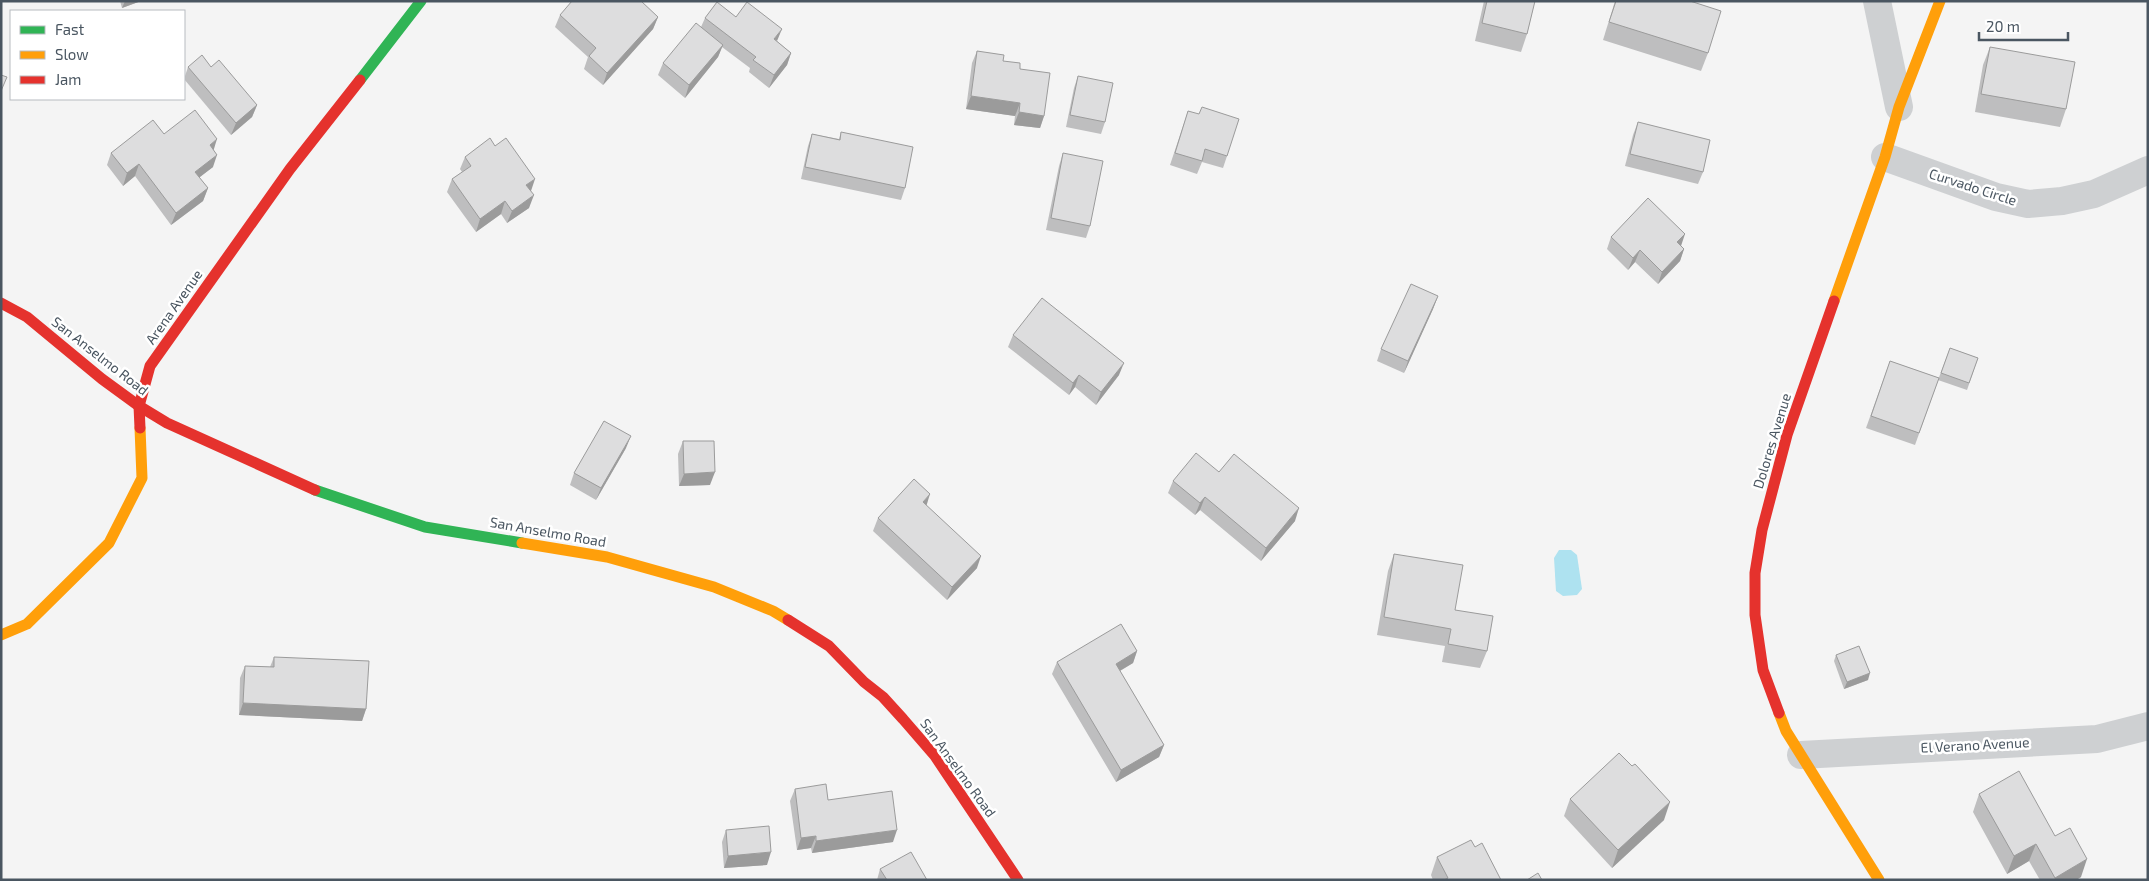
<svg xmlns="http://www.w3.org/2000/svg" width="2149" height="881" viewBox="0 0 2149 881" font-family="'Exo 2',sans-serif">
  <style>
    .water { fill: #aee2f0 }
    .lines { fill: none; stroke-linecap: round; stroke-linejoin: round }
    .street { stroke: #ced0d2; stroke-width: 28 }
    .fast { stroke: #30b455; stroke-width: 11 }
    .slow { stroke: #ff9f0a; stroke-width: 11 }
    .jam { stroke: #e5322d; stroke-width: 11 }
    .wall { fill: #bebebf }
    .shaded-wall { fill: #9b9b9b }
    .building { fill: #ddddde; stroke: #9b9b9b }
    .labels { text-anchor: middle; stroke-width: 5; stroke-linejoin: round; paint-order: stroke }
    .street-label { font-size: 14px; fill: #4a5661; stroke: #fff }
  </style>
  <rect width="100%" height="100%" fill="#f4f4f4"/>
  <path class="water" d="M1559,550H1571L1577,555L1582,589L1577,595L1563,596L1556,591L1554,558Z"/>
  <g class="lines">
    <g class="street">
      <path d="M1877,1L1899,107"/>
      <path d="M1885,157L1996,197L2028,204L2062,201L2094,194L2148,170"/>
      <path d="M1801,755L2097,739L2148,726"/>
    </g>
    <g class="fast">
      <path d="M360,80L421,1"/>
      <path d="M315,490L425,527L522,543"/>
    </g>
    <g class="slow">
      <path d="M1834,301L1885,157L1899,107L1940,1"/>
      <path d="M522,543L607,557L714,587L773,611L788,620"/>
      <path d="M1,635L27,624L109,543L142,478L140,428"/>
      <path d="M1779,713L1786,731L1879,880"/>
    </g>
    <g class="jam">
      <path d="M1,303L27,317L102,379L139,406L167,423L315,490"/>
      <path d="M140,428L139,406L150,366L290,169L360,80"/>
      <path d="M788,620L829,646L864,682L883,697L903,719L935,756L1018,880"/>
      <path d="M1779,713L1763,670L1755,615V573L1762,530L1787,435L1834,301"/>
    </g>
  </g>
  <g class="wall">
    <path d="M120,1H141L122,8Z"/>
    <path d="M1484,1H1535L1527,34L1521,52L1475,41Z"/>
    <path d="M1615,1H1690L1708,53L1701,71L1603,40Z"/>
    <path d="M560,15L658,17L653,29L603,85L584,69L588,57L555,27Z"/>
    <path d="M736,17L777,41L791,53L787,65L769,88L749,72L750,68L722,47L718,57L685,98L658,75L663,63L701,27L705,18Z"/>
    <path d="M1990,47L2066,109L2060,127L1975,112L1983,65Z"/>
    <path d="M977,51L1003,61L1020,69L1044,116L1040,128L1014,125L1015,116L966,109L972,63Z"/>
    <path d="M188,67L257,105L252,117L231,135L184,79Z"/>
    <path d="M1078,76L1105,122L1101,134L1066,127L1074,88Z"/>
    <path d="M1188,111L1227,156L1223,168L1202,162L1197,174L1170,165Z"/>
    <path d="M1638,122L1703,172L1698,184L1625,166L1633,135Z"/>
    <path d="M841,132L905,188L901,200L801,179L808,146L812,134L839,139Z"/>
    <path d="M164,134L213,150V167L199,177L208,188L203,201L171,225L135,176L123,186L107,165L111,153Z"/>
    <path d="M495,146L531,191L529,208L507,223L501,214L476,232L447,192L452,179L462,172L460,169L465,157Z"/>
    <path d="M1063,153L1090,226L1086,238L1046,230L1059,166Z"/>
    <path d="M1611,237L1681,246L1684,249L1680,261L1658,284L1635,262L1628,270L1607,249Z"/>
    <path d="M1438,296L1433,309L1404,373L1377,361L1381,349Z"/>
    <path d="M1013,335L1119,375L1096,405L1075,387L1069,395L1008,347Z"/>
    <path d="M1950,348L1978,358L1967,390L1938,380Z"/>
    <path d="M1890,361L1939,378L1915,445L1866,428Z"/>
    <path d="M683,441L710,485L679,486L678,454Z"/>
    <path d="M626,448L596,500L570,485L574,473Z"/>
    <path d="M1219,472L1295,521L1261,561L1200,510L1195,515L1168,493L1173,481Z"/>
    <path d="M926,505L977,568L947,600L873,531L878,518Z"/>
    <path d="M1394,554L1455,610L1487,651L1480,668L1442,662L1445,646L1377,635L1388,571Z"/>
    <path d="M1137,651L1133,663L1120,671L1164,745L1159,757L1116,782L1052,674L1057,662Z"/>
    <path d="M1836,655L1868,680L1844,689L1834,661Z"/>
    <path d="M274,657L366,709L362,721L239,715L240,678L245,666L270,667Z"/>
    <path d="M795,789L828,800L893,842L812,853L811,848L797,850L790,801Z"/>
    <path d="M1979,794L2055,836L2081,877L2076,880H2040L2029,861L2007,874L1973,812Z"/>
    <path d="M1570,799L1664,820L1612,868L1564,816Z"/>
    <path d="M726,830L767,865L724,868L722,842Z"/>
    <path d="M1475,847L1501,880H1433L1431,875L1437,857Z"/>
    <path d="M880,869L927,880H877Z"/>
  </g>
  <g class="shaded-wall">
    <path d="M125,1H141L122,8Z"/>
    <path d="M658,17L653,29L603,85L607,73Z"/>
    <path d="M782,29L777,41L774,39Z"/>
    <path d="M723,45L718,57L685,98L689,85Z"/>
    <path d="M791,53L787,65L769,88L774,75Z"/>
    <path d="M971,96L1020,103L1015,116L966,109Z"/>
    <path d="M257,105L252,117L231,135L236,123Z"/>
    <path d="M1019,112L1044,116L1040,128L1014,125Z"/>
    <path d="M217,139L213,152L210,145Z"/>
    <path d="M217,155L213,167L191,184L195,172Z"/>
    <path d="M139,164L135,176L123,186L127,173Z"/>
    <path d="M535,179L531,191L522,197L526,185Z"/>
    <path d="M208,188L203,201L171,225L176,213Z"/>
    <path d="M534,195L529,208L507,223L512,211Z"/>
    <path d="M505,201L501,214L476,232L480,219Z"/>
    <path d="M1685,234L1681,246L1677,242Z"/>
    <path d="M1684,249L1680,261L1658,284L1662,272Z"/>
    <path d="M1640,250L1635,262L1628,270L1633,258Z"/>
    <path d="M1438,296L1433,309L1404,373L1408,361Z"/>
    <path d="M1124,363L1119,375L1096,405L1101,392Z"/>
    <path d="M1079,375L1075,387L1069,395L1073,383Z"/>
    <path d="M631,436L626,448L596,500L601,488Z"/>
    <path d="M715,472L710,485L679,486L684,474Z"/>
    <path d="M930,494L926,507L923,502Z"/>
    <path d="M1205,497L1200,510L1195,515L1200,503Z"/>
    <path d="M1299,508L1295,521L1261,561L1266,548Z"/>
    <path d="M981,556L977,568L947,600L952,587Z"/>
    <path d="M1137,651L1133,663L1111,676L1116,664Z"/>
    <path d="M1870,673L1868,680L1844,689L1847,682Z"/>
    <path d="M243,703L366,709L362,721L239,715Z"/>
    <path d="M1164,745L1159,757L1116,782L1121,770Z"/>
    <path d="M1670,802L1664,820L1612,868L1618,850Z"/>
    <path d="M897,830L893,842L812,853L816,841Z"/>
    <path d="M816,836L811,848L797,850L801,838Z"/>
    <path d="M2036,844L2029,861L2007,874L2014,856Z"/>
    <path d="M771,852L767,865L724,868L728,856Z"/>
    <path d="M2087,859L2081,877L2076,880H2054L2055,878Z"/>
  </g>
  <g class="building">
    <path d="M572,1H641L658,17L607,73L589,56L596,48L560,15Z"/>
    <path d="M1487,1H1535L1527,34L1482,23Z"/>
    <path d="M1616,1H1690L1721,11L1708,53L1609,22Z"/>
    <path d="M717,2L736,17L747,2L782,29L774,39L791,53L774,75L753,60L756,57L705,18Z"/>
    <path d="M696,23L723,45L689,85L663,63Z"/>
    <path d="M1990,47L2075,62L2066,109L1981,94Z"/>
    <path d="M977,51L1004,55L1003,61L1020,63V69L1050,73L1044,116L1019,112L1020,103L971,96Z"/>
    <path d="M202,55L211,67L219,60L257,105L236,123L188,67Z"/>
    <path d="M1,75L7,77L1,91Z"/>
    <path d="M1078,76L1113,83L1105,122L1070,115Z"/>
    <path d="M1202,107L1239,119L1227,156L1205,149L1202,161L1175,153L1188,111L1199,114Z"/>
    <path d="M195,110L217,139L210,145L217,155L195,172L208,188L176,213L139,164L127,173L111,153L153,120L164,134Z"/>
    <path d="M1638,122L1710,140L1703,172L1630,154Z"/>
    <path d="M841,132L913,147L905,188L805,167L812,134L840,140Z"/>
    <path d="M490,138L495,146L506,138L535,179L526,185L534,195L512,211L505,201L480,219L452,179L471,166L465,157Z"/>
    <path d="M1063,153L1103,161L1090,226L1051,218Z"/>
    <path d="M1648,198L1685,234L1677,242L1684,249L1662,272L1640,250L1633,258L1611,237Z"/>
    <path d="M1411,284L1438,296L1408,361L1381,349Z"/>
    <path d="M1042,298L1124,363L1101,392L1079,375L1073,383L1013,335Z"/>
    <path d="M1950,348L1978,358L1969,383L1941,373Z"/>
    <path d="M1890,361L1939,378L1919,433L1871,416Z"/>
    <path d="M604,421L631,436L601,488L574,473Z"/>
    <path d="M683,441H714L715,472L684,474Z"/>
    <path d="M1196,453L1219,472L1234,454L1299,508L1266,548L1205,497L1200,503L1173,481Z"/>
    <path d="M914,479L930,494L923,502L981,556L952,587L878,518Z"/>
    <path d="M1394,554L1463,565L1455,610L1493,616L1487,651L1448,644L1451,629L1384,617Z"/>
    <path d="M1121,624L1137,651L1116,664L1164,745L1121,770L1057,662Z"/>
    <path d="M1859,646L1870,673L1847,682L1836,655Z"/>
    <path d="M274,657L369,661L366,709L243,703L245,666L274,667Z"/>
    <path d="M1619,753L1632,766L1635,764L1670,802L1618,850L1570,799Z"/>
    <path d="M2019,771L2055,836L2070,828L2087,859L2055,878L2036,844L2014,856L1979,794Z"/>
    <path d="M826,784L828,800L892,791L897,830L816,841V836L801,838L795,789Z"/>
    <path d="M769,826L771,852L728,856L726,830Z"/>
    <path d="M1471,840L1475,847L1482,843L1501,880H1444L1448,878L1437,857Z"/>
    <path d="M911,852L927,880H887L880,869Z"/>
    <path d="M1538,873L1542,880H1527Z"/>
  </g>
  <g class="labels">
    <g class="street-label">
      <text transform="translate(1973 187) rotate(18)" y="5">Curvado Circle</text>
      <text transform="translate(174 307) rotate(-55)" y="5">Arena Avenue</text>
      <text transform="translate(100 356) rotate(38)" y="5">San Anselmo Road</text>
      <text transform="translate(1772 441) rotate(-73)" y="5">Dolores Avenue</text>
      <text transform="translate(548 532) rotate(10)" y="5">San Anselmo Road</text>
      <text transform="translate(1975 745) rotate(-3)" y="5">El Verano Avenue</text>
      <text transform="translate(958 768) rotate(54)" y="5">San Anselmo Road</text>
    </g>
  </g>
  <rect width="2149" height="881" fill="none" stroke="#4a5661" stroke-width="5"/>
  <rect x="10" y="10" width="175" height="90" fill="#ffffff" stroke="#b7bbc0"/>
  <rect x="20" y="26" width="25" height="8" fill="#30b455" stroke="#b7bbc0"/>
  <text x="55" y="35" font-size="15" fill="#4a5661">Fast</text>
  <rect x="20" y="51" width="25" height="8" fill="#ff9f0a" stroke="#b7bbc0"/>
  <text x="55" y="60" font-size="15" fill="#4a5661">Slow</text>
  <rect x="20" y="76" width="25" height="8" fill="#e5322d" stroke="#b7bbc0"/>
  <text x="55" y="85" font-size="15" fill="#4a5661">Jam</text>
  <path d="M1979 32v8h89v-8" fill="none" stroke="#4a5661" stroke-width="2.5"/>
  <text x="1986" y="32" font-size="15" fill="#4a5661" stroke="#ffffff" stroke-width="4" paint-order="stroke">20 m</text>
</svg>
